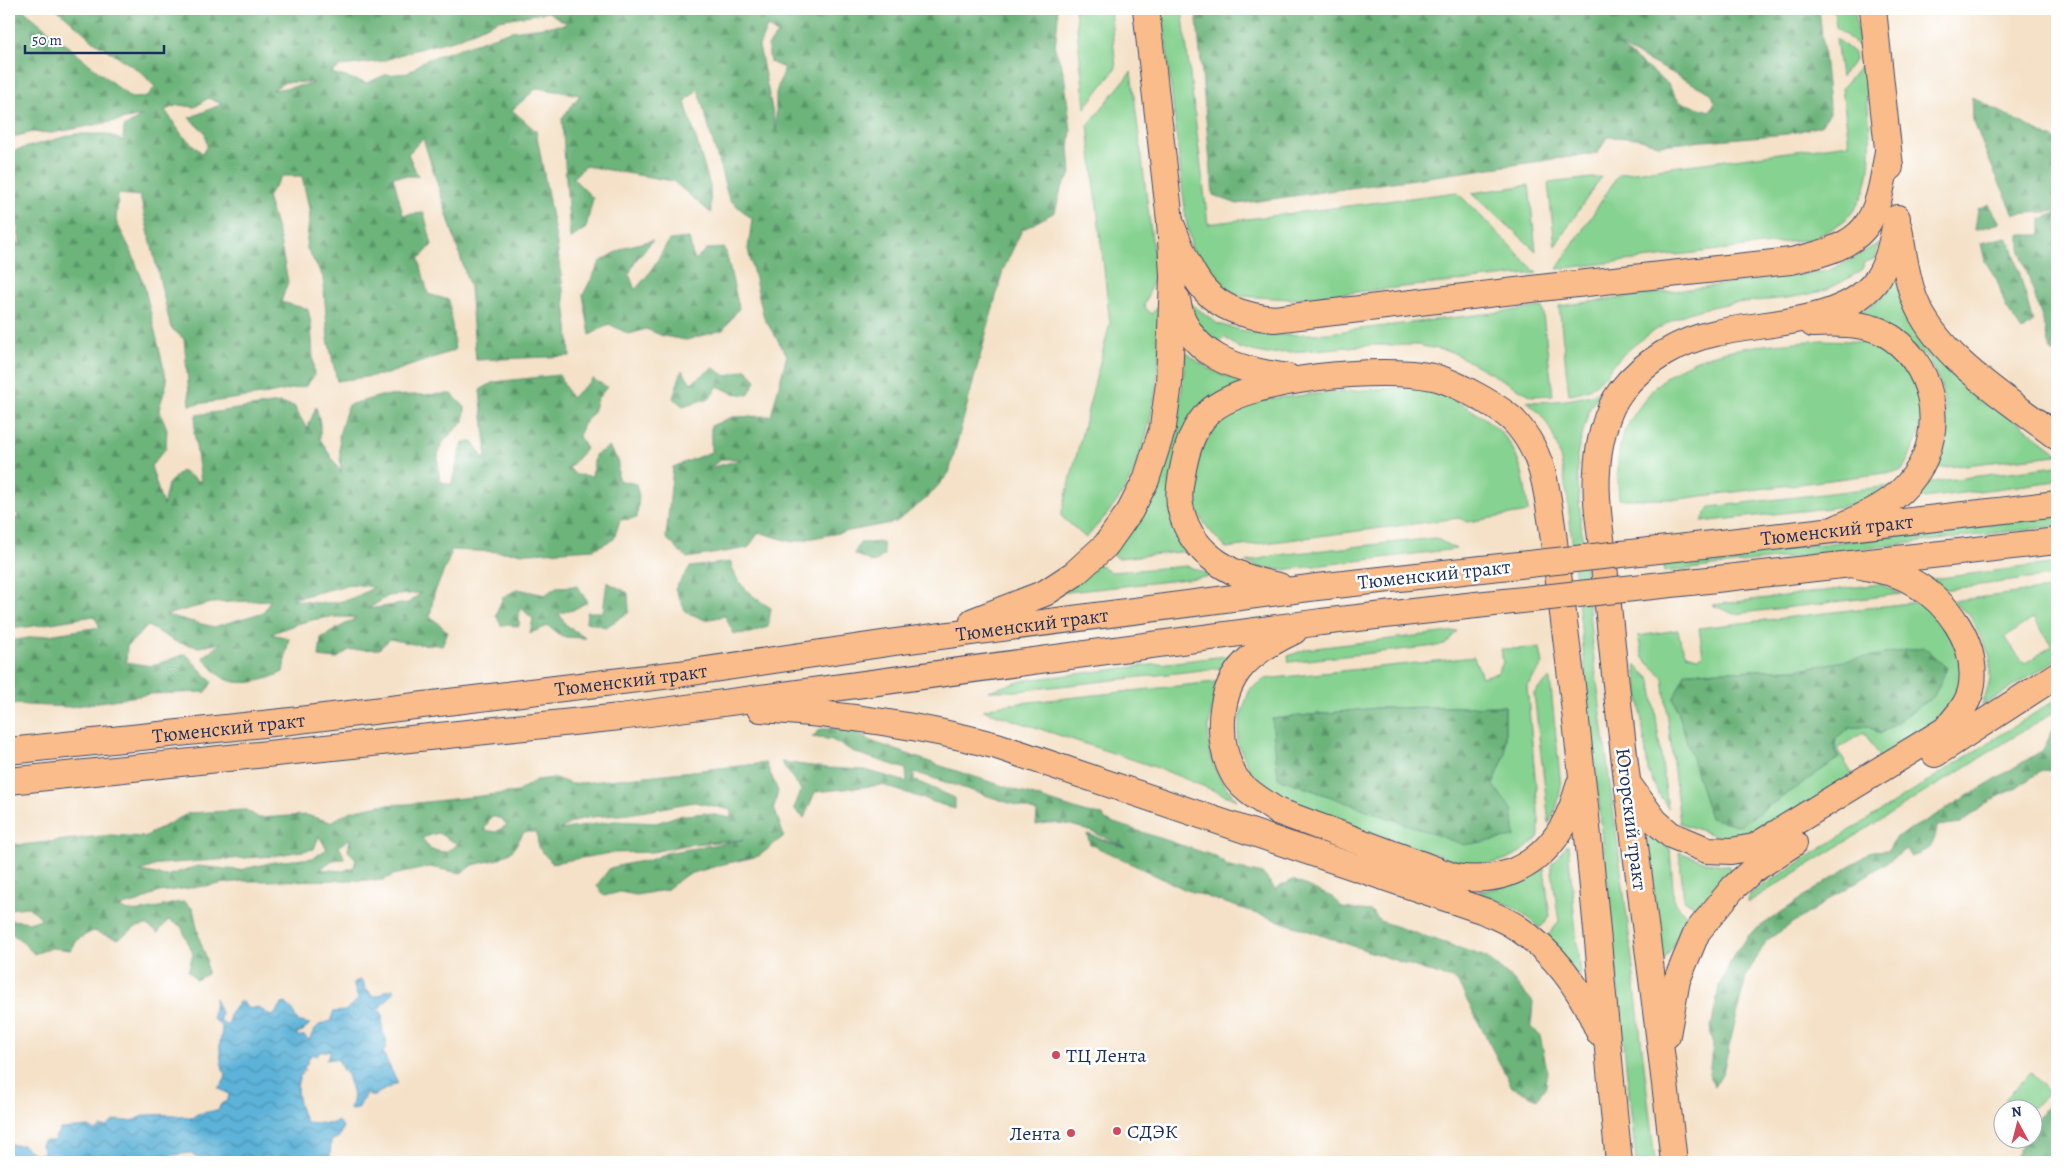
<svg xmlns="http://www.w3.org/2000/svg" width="2066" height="1171" viewBox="0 0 2066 1171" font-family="Alegreya,serif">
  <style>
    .green { fill: #86d290; stroke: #508077; fill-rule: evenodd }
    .forest { fill: url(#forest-firs); stroke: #44726c; fill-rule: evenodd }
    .water { fill: url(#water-waves); stroke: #3c709b }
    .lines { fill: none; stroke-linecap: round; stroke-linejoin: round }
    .primary-casing { stroke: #3c4a6e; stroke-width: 28 }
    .primary { stroke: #f9bc8a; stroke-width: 26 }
    .primary-bridge-casing { stroke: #3c4a6e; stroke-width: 28; stroke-linecap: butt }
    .primary-bridge { stroke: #f9bc8a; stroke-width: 26 }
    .poi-dot { fill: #d1495b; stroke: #fff; stroke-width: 2 }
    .labels { text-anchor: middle; stroke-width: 5; stroke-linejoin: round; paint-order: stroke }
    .street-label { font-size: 20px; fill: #1b2f5e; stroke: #fff }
    .poi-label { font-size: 20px; fill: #1b2f5e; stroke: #fff; text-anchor: start }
  </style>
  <defs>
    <pattern id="forest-firs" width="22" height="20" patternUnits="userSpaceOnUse" patternTransform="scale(1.25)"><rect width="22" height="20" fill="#6cb47a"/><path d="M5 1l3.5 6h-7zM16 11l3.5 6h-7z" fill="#589367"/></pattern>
    <pattern id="water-waves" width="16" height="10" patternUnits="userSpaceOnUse" patternTransform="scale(1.25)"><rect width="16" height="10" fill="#5cb2d8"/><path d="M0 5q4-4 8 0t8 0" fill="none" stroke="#4b91b2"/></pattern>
  </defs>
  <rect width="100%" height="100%" fill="#fff"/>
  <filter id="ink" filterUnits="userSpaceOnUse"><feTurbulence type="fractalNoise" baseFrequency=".02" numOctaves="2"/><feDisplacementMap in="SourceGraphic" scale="10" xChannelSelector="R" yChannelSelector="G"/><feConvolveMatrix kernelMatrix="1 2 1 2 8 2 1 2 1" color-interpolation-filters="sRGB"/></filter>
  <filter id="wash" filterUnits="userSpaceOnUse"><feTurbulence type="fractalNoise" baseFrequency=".0096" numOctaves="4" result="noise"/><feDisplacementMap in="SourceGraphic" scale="20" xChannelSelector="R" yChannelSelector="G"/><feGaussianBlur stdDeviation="1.12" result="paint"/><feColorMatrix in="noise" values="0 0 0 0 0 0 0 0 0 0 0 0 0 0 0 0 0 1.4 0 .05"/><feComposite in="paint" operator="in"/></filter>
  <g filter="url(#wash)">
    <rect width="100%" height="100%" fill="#f4e1c7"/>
    <g class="green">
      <path d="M1075,9H1110L1116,68L1085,108Z"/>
      <path d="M1162,9H1182L1208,224L1457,192L1537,273L1290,299L1239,296L1223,287L1206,271L1193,254L1186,220Z"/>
      <path d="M1834,9H1855L1859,47L1836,27Z"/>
      <path d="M1836,38L1854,53L1855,60L1841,77Z"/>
      <path d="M1863,63C1867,107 1883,182 1849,216C1839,226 1826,232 1813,239L1557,269L1619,174L1849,144L1842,88Z"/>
      <path d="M1131,72L1156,272L1144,306L1151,314L1161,304C1161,364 1155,433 1126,487C1117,505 1100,522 1086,538L1061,516L1110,323L1088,125Z"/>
      <path d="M1601,177L1555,246L1548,183Z"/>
      <path d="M1529,185L1536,251L1472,193Z"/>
      <path d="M1879,243L1875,259L1864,262L1862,270C1847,279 1832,289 1814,293C1770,304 1721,298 1679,317C1660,326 1641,339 1625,353C1603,372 1603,390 1569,394L1559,306L1827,271L1847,262Z"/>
      <path d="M1897,278L1910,316L1926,344L1943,365L2057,452V455L1937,468L1945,446L1946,414L1941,385L1927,357L1859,313L1880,300Z"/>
      <path d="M1190,303L1218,324L1253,333L1290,335L1328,333L1542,307L1553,395L1532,396L1452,352L1417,345H1371L1267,354L1239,348L1224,337L1219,344L1195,321Z"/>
      <path d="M1822,340C1837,341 1856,340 1871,344C1903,353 1925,390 1921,421C1920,438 1910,456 1902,471L1679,499H1619C1618,480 1616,457 1622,438C1626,425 1635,413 1643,402C1648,396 1652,389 1658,384C1700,345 1768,345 1822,340Z"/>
      <path d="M1186,352C1206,369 1219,375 1244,382L1182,439L1191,551L1118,558L1109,552L1169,447L1181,396Z"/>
      <path d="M1428,387C1454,400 1494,418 1510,444C1523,464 1526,489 1528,512L1467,522L1459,518L1226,548C1199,521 1187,504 1197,465C1202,447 1211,428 1226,416C1232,412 1242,405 1249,403C1266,398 1288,397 1306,395C1347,391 1387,388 1428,387Z"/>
      <path d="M1600,392L1589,410L1577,455L1579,501L1592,643L1628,925L1655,1162H1636L1568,502C1563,472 1560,439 1541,415C1537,410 1531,405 1526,401C1552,403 1576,400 1600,392Z"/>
      <path d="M2057,466V481L1916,499L1923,483Z"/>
      <path d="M1890,486L1878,496L1856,505L1701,522L1710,507Z"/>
      <path d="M2057,516V526L1664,572L1663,563Z"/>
      <path d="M1435,538L1456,549L1281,570L1265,569L1246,562L1278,555Z"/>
      <path d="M1097,563L1111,572L1187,566L1214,576L1060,593Z"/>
      <path d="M2057,563V575L1942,590L1924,580Z"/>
      <path d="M1880,584L1901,594L1734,614L1712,605Z"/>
      <path d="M2057,588V659L1982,706L1990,680V656L1970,616L1952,601ZM2033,618L2052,646L2024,664L2005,637Z"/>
      <path d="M1917,602L1935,615L1951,636L1961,657L1962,680L1955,701L1944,717L1881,760L1864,732L1837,749L1854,777L1753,835L1730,841L1680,823L1663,677L1643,658L1638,636L1678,630L1681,644L1687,654L1697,657L1703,655L1699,628ZM1947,668L1933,696L1880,734L1869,726L1850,728L1836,738L1835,749L1839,758L1711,818L1674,698L1686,672L1799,669Z"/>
      <path d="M1457,631L1445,645L1289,662L1288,656L1307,649Z"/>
      <path d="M1540,648L1543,664L1527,686L1539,821V837C1517,858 1499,865 1469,865L1281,804L1253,778L1237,741L1240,717L1250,689L1265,679L1474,657L1482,677L1497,673L1503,663L1501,649ZM1505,706V754L1493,785L1272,719L1376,708Z"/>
      <path d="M1242,654L1229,667L1016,691H988L1026,680Z"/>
      <path d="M1635,665L1651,680L1668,808L1657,791L1648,770Z"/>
      <path d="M1550,678L1561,787L1557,806L1549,824L1534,693Z"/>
      <path d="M1224,681C1207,708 1203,746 1218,775C1222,784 1231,792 1237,800L1161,769L983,710L1002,705Z"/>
      <path d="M2057,699V710L1747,903L1750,894Z"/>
      <path d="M1647,831L1670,848L1674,902L1689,918L1664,961L1662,956Z"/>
      <path d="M1568,844L1580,977L1545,939L1559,922L1551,865Z"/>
      <path d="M1679,852L1706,862L1729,866L1731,871L1696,906L1684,900Z"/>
      <path d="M1544,868L1550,916L1540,928L1515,908L1478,892C1502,887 1524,884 1544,868Z"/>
      <path d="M2031,1073L2049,1092L2032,1108H2015L2005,1099Z"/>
    </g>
    <g class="forest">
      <path d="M9,9H22L131,98L147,97L155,87L141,72L95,42L57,9H1057L1058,16L1055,49L1064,73L1071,131L1069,147L1071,174L1061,189L1055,212L1022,230L1003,270L949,473L927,498L896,522L792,542L759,532L748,548L687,558L666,538L673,467L711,452V426L732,417L771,416L787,355L764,318L748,249L752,219L729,199L698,89L685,102L710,186L711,213L673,181L585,166L573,178L593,198L586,228L570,239L562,118L580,95L537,88L512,110L536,131L557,244L568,327L570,356L476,360L470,288L423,138L408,154L418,176H393L403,215L424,213L432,245L419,259L428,294L449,300L455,350L387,374L337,381L328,339L323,277L306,247L310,213L302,176H282L267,197L279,236L288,282L281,302L308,309L311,324L314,376L306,386L268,394L190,405L184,339L171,328L140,196L118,194L116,221L132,253L144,285L167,382L159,409L167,429L166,448L151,466L163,506L168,484L181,471L201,482L194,432L196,415L279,403L294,406L307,429L316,407L320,424V439L341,473L339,435L348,405L381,396L452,394L465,407L464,422C438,445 435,446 440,481L451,485L463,442H473L485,461L486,446L480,390L494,382L559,375L571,398L593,379L607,387L597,399L593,412L582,426L579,436L586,449L569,468L576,475L592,476L595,455L609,447L618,460V480L636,484L639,496L637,518L620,520L614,539L594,549L529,553L450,550L451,554L434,594L430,616L448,632L442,645L413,644L390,639L379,649L349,650L336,659L319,657L321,638L356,618C325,614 299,622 271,634L289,638L283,672C266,681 236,689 219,675C213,670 208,663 203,657L222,643L199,647L176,642L148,626L127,646L126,662L151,666L186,654L212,682L206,692L150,694L69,707L9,704V641L100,627L94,616L27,627L9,628V523L18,516L9,506V235L21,246L15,216L9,205V152L75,134H107L123,141L124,127L142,116L52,133L33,132L9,138ZM548,12L568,24L511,31L425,60L408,73L385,75L367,83L331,73L341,66L383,61L411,51L457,39L499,20ZM767,27L777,34L768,46L770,62L784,68L776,93V129L759,46ZM285,82L313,83V84L272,90ZM208,98L222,104L189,118L205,132L207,147L202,153L182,135L165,110L178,105L195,107ZM722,459H740V460L709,468ZM352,584L374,587C345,605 325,606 292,599ZM421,593L408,603L368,609L388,596ZM270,600L264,612L214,627L165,615L211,603Z"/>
      <path d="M1196,9H1819L1830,113L1820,126L1787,134L1658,145L1638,138L1607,137L1598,153L1237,204L1213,195ZM1618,45L1711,93L1715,102L1710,111L1679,102L1668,84Z"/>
      <path d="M1972,97L2057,141V211L2014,214L1989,160L1973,120Z"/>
      <path d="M1989,204L2000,223L1975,230L1978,209Z"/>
      <path d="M2057,213V355L2050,351L2043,321L2020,251V235H2041V219Z"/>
      <path d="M2006,237L2012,246L2033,322L2022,331L2006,307L1997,280L1985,261L1981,243Z"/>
      <path d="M689,238L694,261L707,249L725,248L739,308L723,330L686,340L663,336L646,329L629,334L609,324L590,335L583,295L600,262L625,247L653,240L636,260L629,274L635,290L652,270L669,240Z"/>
      <path d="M713,368L726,376L747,369L756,381L748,395L732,393L718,386L710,398L683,406L673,398L682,370L691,383Z"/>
      <path d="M883,542L884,555L874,563L854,554L860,543Z"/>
      <path d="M731,562C734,583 754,598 771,608L768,627L750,633L734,634L725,616L705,620L686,612L675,589L690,567Z"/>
      <path d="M607,582L628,593L629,612L606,627L586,622L587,612H603Z"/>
      <path d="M578,586L587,602L573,610L559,613L565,624L585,638L562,637L548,626L530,633L533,619L520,607L519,626L501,625L496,615L503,597L518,589L545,595L556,587Z"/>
      <path d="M1923,647L1947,668L1934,696L1880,734L1869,726L1850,728L1836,738L1835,749L1839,758L1740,826L1710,818L1674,698L1686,672L1799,669Z"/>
      <path d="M1505,706V754L1493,785L1512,809L1515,837L1464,845L1278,778L1272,719L1376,708Z"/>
      <path d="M850,727L868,740L941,766L1087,813L1103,815L1105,820L1214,856L1230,867L1263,874L1275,889L1293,880L1334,898L1342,908L1371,911L1380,921L1486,957L1511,978L1533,1002L1531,1026L1540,1036L1547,1069L1546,1086L1537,1099L1512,1087L1457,981L1184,889L1090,844L1087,834L1125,847C1096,834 1068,817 1036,825L1037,812L914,772V780L955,798V809L882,785L815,792L804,818L794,809L801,790L781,762L827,768L865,770L907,782L906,769L856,753L832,740L812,737L821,729Z"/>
      <path d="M2057,728V776L2052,771L2042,770L2017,788L1991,800L1961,823L1937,826C1935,846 1930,850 1911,856L1907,849L1767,940L1746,976L1723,1072L1714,1087L1709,1073L1713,1045L1710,1034L1719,987L1735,952L1752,932L1872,851L1888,850L1896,837L1931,818L2043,750L2053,730Z"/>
      <path d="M766,763L778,791L774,808L784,836L759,856L724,864L686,875L666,890L636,895L620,892L604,896L597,885L610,868L631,863L650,860L666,853L743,840L691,844L652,852L611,853L552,863L538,847L537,832H524L512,851L498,859L473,865L461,873L430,867L393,875L384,880L243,881L159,892L138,902L119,907C139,919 164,902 185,902L193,909L200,941L206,957L207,974L196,980L188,971L193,954L181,926L168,920L158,933L147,925L136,927L118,939L93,931L78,939L71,950L51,948L34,954L18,938L9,932V920L33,922L42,918L28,907L9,909V885L16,881H9V843L21,845L110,835L144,837L189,813L246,810L259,818L306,815L331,822L351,811L380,805L408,804L517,792L536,780L555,778L572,784ZM695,802L731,810V818L704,813L677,816L656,823L615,821L560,830C581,812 609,818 634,813C654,810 675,805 695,802ZM491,816L502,819L507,825L496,832L484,830ZM438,833L457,844V845L445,852L431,850L422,838ZM319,836L327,849L313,858L274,862L239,870L197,866L166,876L140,871L160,864L273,856L314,849ZM350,838L348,851L356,859L354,867L343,871L320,869L333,860L345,859L339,846Z"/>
      <path d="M2057,1097V1162H2011L2026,1139L2034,1138C2034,1121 2044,1108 2057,1097Z"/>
    </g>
    <path class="water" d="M361,980L364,983L365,990L370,992L371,996H379L384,991L393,989L395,991L379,1009L382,1013L383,1034C388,1039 387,1047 383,1053L398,1083C389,1088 382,1090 374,1096H370L366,1093L358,1109L351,1110L349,1108C357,1096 349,1084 346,1072L342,1069L339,1061L335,1059L326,1060L331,1050L320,1052L317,1056L313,1054L308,1059V1062L304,1068L305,1070C291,1082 299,1107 306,1122L330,1124L337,1121L343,1126L339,1137L331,1141L330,1162H237L197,1157L189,1153L169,1156L158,1155L139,1162H9V1141L13,1145H23C30,1152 35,1157 45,1152L41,1145L43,1141H53L60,1129L89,1127L96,1131L101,1127H107C116,1116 120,1122 131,1121C137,1120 141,1116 146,1115C165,1114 174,1114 193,1118L197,1114L218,1110L221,1104L228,1100L229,1094L218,1088L222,1085L226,1076C222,1070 219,1052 220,1044C220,1038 222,1034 222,1027L213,1018L215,998L221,1013L220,1020L226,1024L229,1023L230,1014L239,1002L243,1001L248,1009L258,1007L271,1016L274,1015L282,1004L286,1003L293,1010L297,1021L310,1024L303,1031L297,1033V1036H305L309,1040C314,1029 318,1023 331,1021L333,1012L345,1011L358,999L354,987V982Z"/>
  </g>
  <g filter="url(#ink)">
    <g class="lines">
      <g class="primary-casing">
        <g id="primary">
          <path d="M1873,9L1890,167"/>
          <path d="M1170,221C1193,280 1204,312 1274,319L1549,287L1791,261C1869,244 1876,227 1888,151"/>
          <path d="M1899,228C1903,251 1906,276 1914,298C1936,357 2009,400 2057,437"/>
          <path d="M1177,299C1186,357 1238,370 1288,377"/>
          <path d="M1813,324C1833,323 1866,323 1884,333C1933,360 1948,429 1915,475C1896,503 1866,515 1837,528"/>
          <path id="s1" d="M1686,547L2057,504"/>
          <path d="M1690,582L2057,541"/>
          <path d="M1279,586C1236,578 1192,557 1181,510C1177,496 1181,479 1184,464C1188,445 1194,426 1209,412C1247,377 1384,366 1433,377C1453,381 1500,407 1514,421C1529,437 1539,458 1544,479C1550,505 1553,532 1556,558C1561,595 1565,632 1570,669C1590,833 1602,998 1619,1162"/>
          <path d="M973,621L1045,593L1074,574L1106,545L1130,511L1146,480L1163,427L1169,383L1173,276L1170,221L1146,9"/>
          <path d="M1294,631C1275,640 1251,653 1238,671C1217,700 1217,746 1235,777C1244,791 1263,801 1277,811L1455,877C1521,887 1564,846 1579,785"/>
          <path d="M760,709C841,714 920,725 997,746L1484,911C1494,916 1506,920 1516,927C1554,952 1581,989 1599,1032"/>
          <path id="s2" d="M9,751L291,721L679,674L895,642L1317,587L1472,570"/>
          <path d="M1935,754L2057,675"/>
          <path d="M9,781L620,717L1321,622L1476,605"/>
          <path d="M1628,784L1655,821L1671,835L1707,850L1731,851L1754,847L1945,730C1957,716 1970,703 1972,684C1977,642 1948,603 1914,583C1895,571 1873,569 1852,564"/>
          <path d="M1667,1035L1677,980L1697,932L1733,888L1753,870L1794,843"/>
          <path d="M1674,1162C1656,996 1631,831 1614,665C1610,625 1606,585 1602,546C1599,522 1595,496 1597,472C1598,447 1605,412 1621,391C1643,362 1680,340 1716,333C1765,322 1842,324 1875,282C1889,264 1892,240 1897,218"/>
        </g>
      </g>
      <use href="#primary" class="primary"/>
      <g class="primary-bridge-casing">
        <g id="primary-bridge">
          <path d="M1472,570L1686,547"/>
          <path d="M1476,605L1690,582"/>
        </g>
      </g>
      <use href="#primary-bridge" class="primary-bridge"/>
    </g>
  </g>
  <g class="poi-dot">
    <circle cx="1056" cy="1055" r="5"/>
    <circle cx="1117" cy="1131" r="5"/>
    <circle cx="1071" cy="1133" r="5"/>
  </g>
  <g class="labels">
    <g class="street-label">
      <text dy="7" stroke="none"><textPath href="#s1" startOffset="152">Тюменский тракт</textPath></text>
      <text transform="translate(1434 574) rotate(-6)" y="7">Тюменский тракт</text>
      <text dy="7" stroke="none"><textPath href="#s2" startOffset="1031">Тюменский тракт</textPath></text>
      <text dy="7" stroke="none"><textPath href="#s2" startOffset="626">Тюменский тракт</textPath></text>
      <text dy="7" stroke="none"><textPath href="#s2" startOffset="221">Тюменский тракт</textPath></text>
      <text transform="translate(1632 819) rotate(83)" y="7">Югорский тракт</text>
    </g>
    <g class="poi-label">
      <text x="1066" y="1062">ТЦ Лента</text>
      <text x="1127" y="1138">СДЭК</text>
      <text x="1061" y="1140" text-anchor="end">Лента</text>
    </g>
  </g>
  <rect width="2066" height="1171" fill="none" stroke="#fff" stroke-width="30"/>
  <g transform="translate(2018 1124) rotate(353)"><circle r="24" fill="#ffffff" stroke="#a4acbf"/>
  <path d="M0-4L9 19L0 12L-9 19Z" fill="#d1495b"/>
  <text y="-8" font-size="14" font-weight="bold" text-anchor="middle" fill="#1b2f5e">N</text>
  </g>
  <path d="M25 45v8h139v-8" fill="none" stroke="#1b2f5e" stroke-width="2.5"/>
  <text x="32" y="45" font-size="15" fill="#1b2f5e" stroke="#ffffff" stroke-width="4" paint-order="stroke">50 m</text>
</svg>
